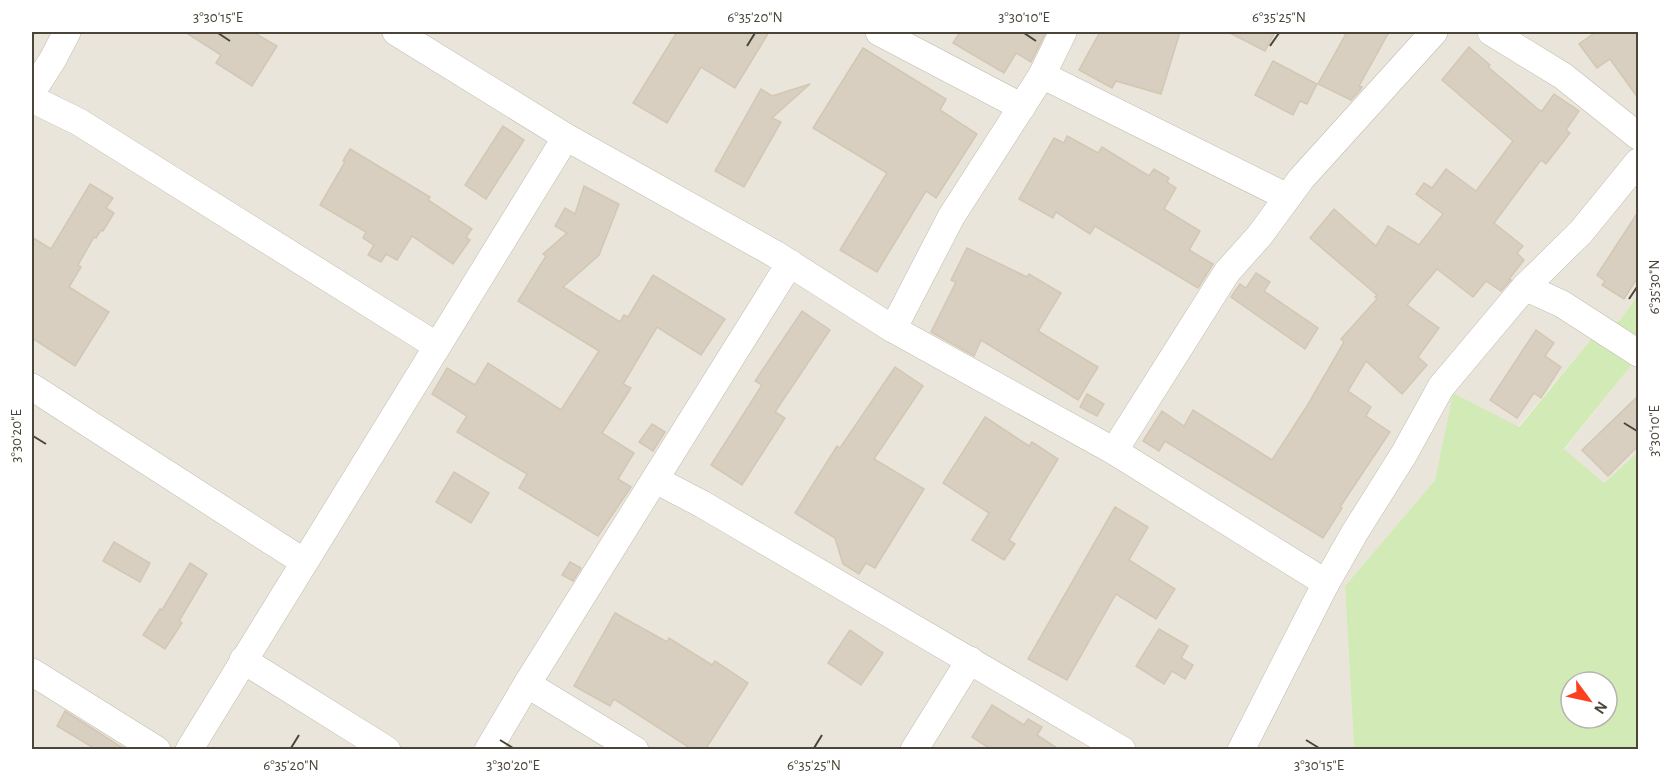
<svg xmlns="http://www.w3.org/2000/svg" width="1670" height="781" viewBox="0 0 1670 781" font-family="'Alegreya Sans',sans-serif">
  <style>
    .residential { fill: #eae5da }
    .green { fill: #d2eab5; fill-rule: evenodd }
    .building { fill: #d8cfc1; stroke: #d3c7b4; stroke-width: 1.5 }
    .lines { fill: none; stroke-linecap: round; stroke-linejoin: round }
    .minor-casing { stroke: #c2bbae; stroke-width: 28 }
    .minor { stroke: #fff; stroke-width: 27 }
    .ticks { fill: none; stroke: #4b4439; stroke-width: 2 }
    .neatline { fill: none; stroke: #4b4439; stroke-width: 2 }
    .ticks-label { font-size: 15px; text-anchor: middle; fill: #4b4439 }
  </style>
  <rect width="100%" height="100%" fill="#f6f3ec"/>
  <g class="residential">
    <path d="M32,32H1638V295L1620,320L1596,333L1518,427L1453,394L1435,480L1345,586L1354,749H32Z"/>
    <path d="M1638,357V452L1604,483L1564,450Z"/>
  </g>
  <path class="green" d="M1638,295V357L1564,449L1604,483L1638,452V749H1354L1345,586L1435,480L1453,393L1519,427L1596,333L1620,320ZM1571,682H1607V718H1571Z"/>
  <g class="building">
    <path d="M185,32H253L277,46L252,86L216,63L221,55Z"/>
    <path d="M677,32H769L735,88L701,67L667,123L633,103Z"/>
    <path d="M960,32H1046L1031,62L1016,53L1004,73L953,43Z"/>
    <path d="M1100,32H1180L1161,94L1116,81L1112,88L1079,70Z"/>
    <path d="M1228,32H1275L1265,51Z"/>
    <path d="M1347,32H1389L1359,86L1362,87L1360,90L1351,100L1318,84Z"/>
    <path d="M1596,32H1638V98L1610,59L1597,68L1579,44Z"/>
    <path d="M1469,47L1490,65L1488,67L1539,110L1542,111L1554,94L1579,111L1566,130L1570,133L1546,164L1541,160L1494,223L1523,246L1517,253L1524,260L1509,279L1511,280L1501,291L1486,281L1473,297L1437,269L1407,305L1439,328L1418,357L1427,365L1402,394L1366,361L1348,391L1371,407L1366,416L1390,432L1340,507L1342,508L1323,538L1165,441L1159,451L1143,441L1162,411L1184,426L1193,410L1272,460L1307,406L1344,342L1341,339L1377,299L1375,297L1377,295L1310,238L1334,209L1376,246L1388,226L1419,245L1443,214L1416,194L1424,183L1432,188L1446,169L1476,191L1513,141L1442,80Z"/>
    <path d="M863,48L946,99L940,110L977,134L936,198L926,191L877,272L840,250L887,173L813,128Z"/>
    <path d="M1273,61L1317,84L1307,104L1300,101L1293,115L1255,95Z"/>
    <path d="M810,84L772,118L781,122L744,187L715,171L761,89L772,96Z"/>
    <path d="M503,126L524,140L486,199L465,185Z"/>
    <path d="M1067,136L1098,153L1102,147L1149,176L1154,169L1169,178L1167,182L1176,188L1164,209L1200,231L1189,250L1213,264L1198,288L1095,226L1090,234L1056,212L1053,218L1019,199L1054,138L1064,143Z"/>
    <path d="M350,149L430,197L428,200L472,229L466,237L470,240L453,264L412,236L397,260L386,254L381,262L368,255L374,245L363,238L366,232L320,205L345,162L343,161Z"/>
    <path d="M90,184L113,198L106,208L114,213L103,231L101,230L96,238L94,237L78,265L81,267L69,287L109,312L75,366L32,338V237L51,249Z"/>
    <path d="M584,186L619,204L599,255L563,287L620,322L624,315L628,317L653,275L725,319L701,355L657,327L623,384L631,388L602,433L634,453L618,479L631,487L598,536L519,488L527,474L457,432L467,416L432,394L447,368L475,385L488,363L561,410L599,351L518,301L546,256L543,254L567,233L555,226L565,208L575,214Z"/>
    <path d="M1638,212V277L1624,299L1602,285L1605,281L1597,275Z"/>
    <path d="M967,248L1027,277L1029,274L1061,293L1038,331L1098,367L1078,400L981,340L974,356L931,332L956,282L951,280Z"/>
    <path d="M1256,273L1270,282L1264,291L1318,328L1305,349L1231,297L1240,284L1246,288Z"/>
    <path d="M802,311L830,330L775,412L785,418L742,485L711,465L762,385L755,381Z"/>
    <path d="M1536,330L1554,343L1545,356L1561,367L1541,398L1534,393L1517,418L1490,400Z"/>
    <path d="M895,367L923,386L874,459L924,489L875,568L866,563L859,574L843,564L835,538L795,513L837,446L840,448Z"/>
    <path d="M1087,394L1104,404L1097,416L1080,407Z"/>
    <path d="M1638,396V446L1608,476L1582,450Z"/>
    <path d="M985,417L1029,446L1032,442L1058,459L1009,540L1015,544L1004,560L972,540L989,513L943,483Z"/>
    <path d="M652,424L665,432L653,451L639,442Z"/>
    <path d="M454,472L489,493L471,523L436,502Z"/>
    <path d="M1115,507L1148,527L1129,560L1175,589L1156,619L1116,594L1067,680L1028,659Z"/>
    <path d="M114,542L150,563L140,582L103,561Z"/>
    <path d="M570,562L581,568L573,581L562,575Z"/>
    <path d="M190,563L207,574L179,621L182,623L165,649L143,635L160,609L162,610Z"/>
    <path d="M615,613L667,642L669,638L712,665L715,661L748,683L705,750H693L614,699L610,706L574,686Z"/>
    <path d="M1159,629L1188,646L1181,658L1193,665L1185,679L1172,671L1164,684L1136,666Z"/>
    <path d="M850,630L883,653L861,685L828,663Z"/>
    <path d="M992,705L1024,725L1028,719L1042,727L1037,735L1060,750H992L972,737Z"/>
    <path d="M65,711L126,750H97L57,726Z"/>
  </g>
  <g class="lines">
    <g class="minor-casing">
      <g id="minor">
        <path d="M396,32L566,137L775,254L893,329L1114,451L1326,583"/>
        <path d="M879,32L1022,107"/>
        <path d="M1491,32L1563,76L1638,136"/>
        <path d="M1042,75L1287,197"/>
        <path d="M32,92L53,59L67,32"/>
        <path d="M32,99L79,122L437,346"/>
        <path d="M1525,287L1562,304L1638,353"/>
        <path d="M893,329L951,217L1042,75L1063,32"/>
        <path d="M32,387L304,562"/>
        <path d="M1114,451L1227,272L1260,235L1301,179L1434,32"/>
        <path d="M656,480L702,504L1122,750"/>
        <path d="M243,660L387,750"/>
        <path d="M32,672L157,750"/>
        <path d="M189,750L566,137"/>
        <path d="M488,750L527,684"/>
        <path d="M635,750L527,684L790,263"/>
        <path d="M914,750L970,660"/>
        <path d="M1241,750L1326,583L1355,532L1404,454L1441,387L1525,287L1581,232L1638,162"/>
      </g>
    </g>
    <use href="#minor" class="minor"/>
  </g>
  <path class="ticks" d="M218,33L230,41M1024,33L1036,41M747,46L755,33M1270,46L1279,33M1629,299L1637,287M1624,423L1637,431M33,436L46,444M500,740L513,748M1306,740L1319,748M291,748L299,735M814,748L822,735"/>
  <rect width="1670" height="781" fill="none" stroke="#ffffff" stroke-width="66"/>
  <g transform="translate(1589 700) rotate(123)"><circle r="28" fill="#ffffff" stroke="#b7b4b0" stroke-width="1.5"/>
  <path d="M0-4.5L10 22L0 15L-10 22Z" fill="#fc3f1d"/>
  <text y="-9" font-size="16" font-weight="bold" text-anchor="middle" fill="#4b4439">N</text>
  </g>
  <rect x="33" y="33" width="1604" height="715" class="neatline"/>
  <g class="ticks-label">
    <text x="218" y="22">3°30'15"E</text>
    <text x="755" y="22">6°35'20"N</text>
    <text x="1024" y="22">3°30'10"E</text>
    <text x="1279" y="22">6°35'25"N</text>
    <text transform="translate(1654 287) rotate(-90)" y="5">6°35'30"N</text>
    <text transform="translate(1654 431) rotate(-90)" y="5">3°30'10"E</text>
    <text transform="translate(16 436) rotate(-90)" y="5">3°30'20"E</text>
    <text x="291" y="770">6°35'20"N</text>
    <text x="513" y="770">3°30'20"E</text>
    <text x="814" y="770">6°35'25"N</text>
    <text x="1319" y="770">3°30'15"E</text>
  </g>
</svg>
